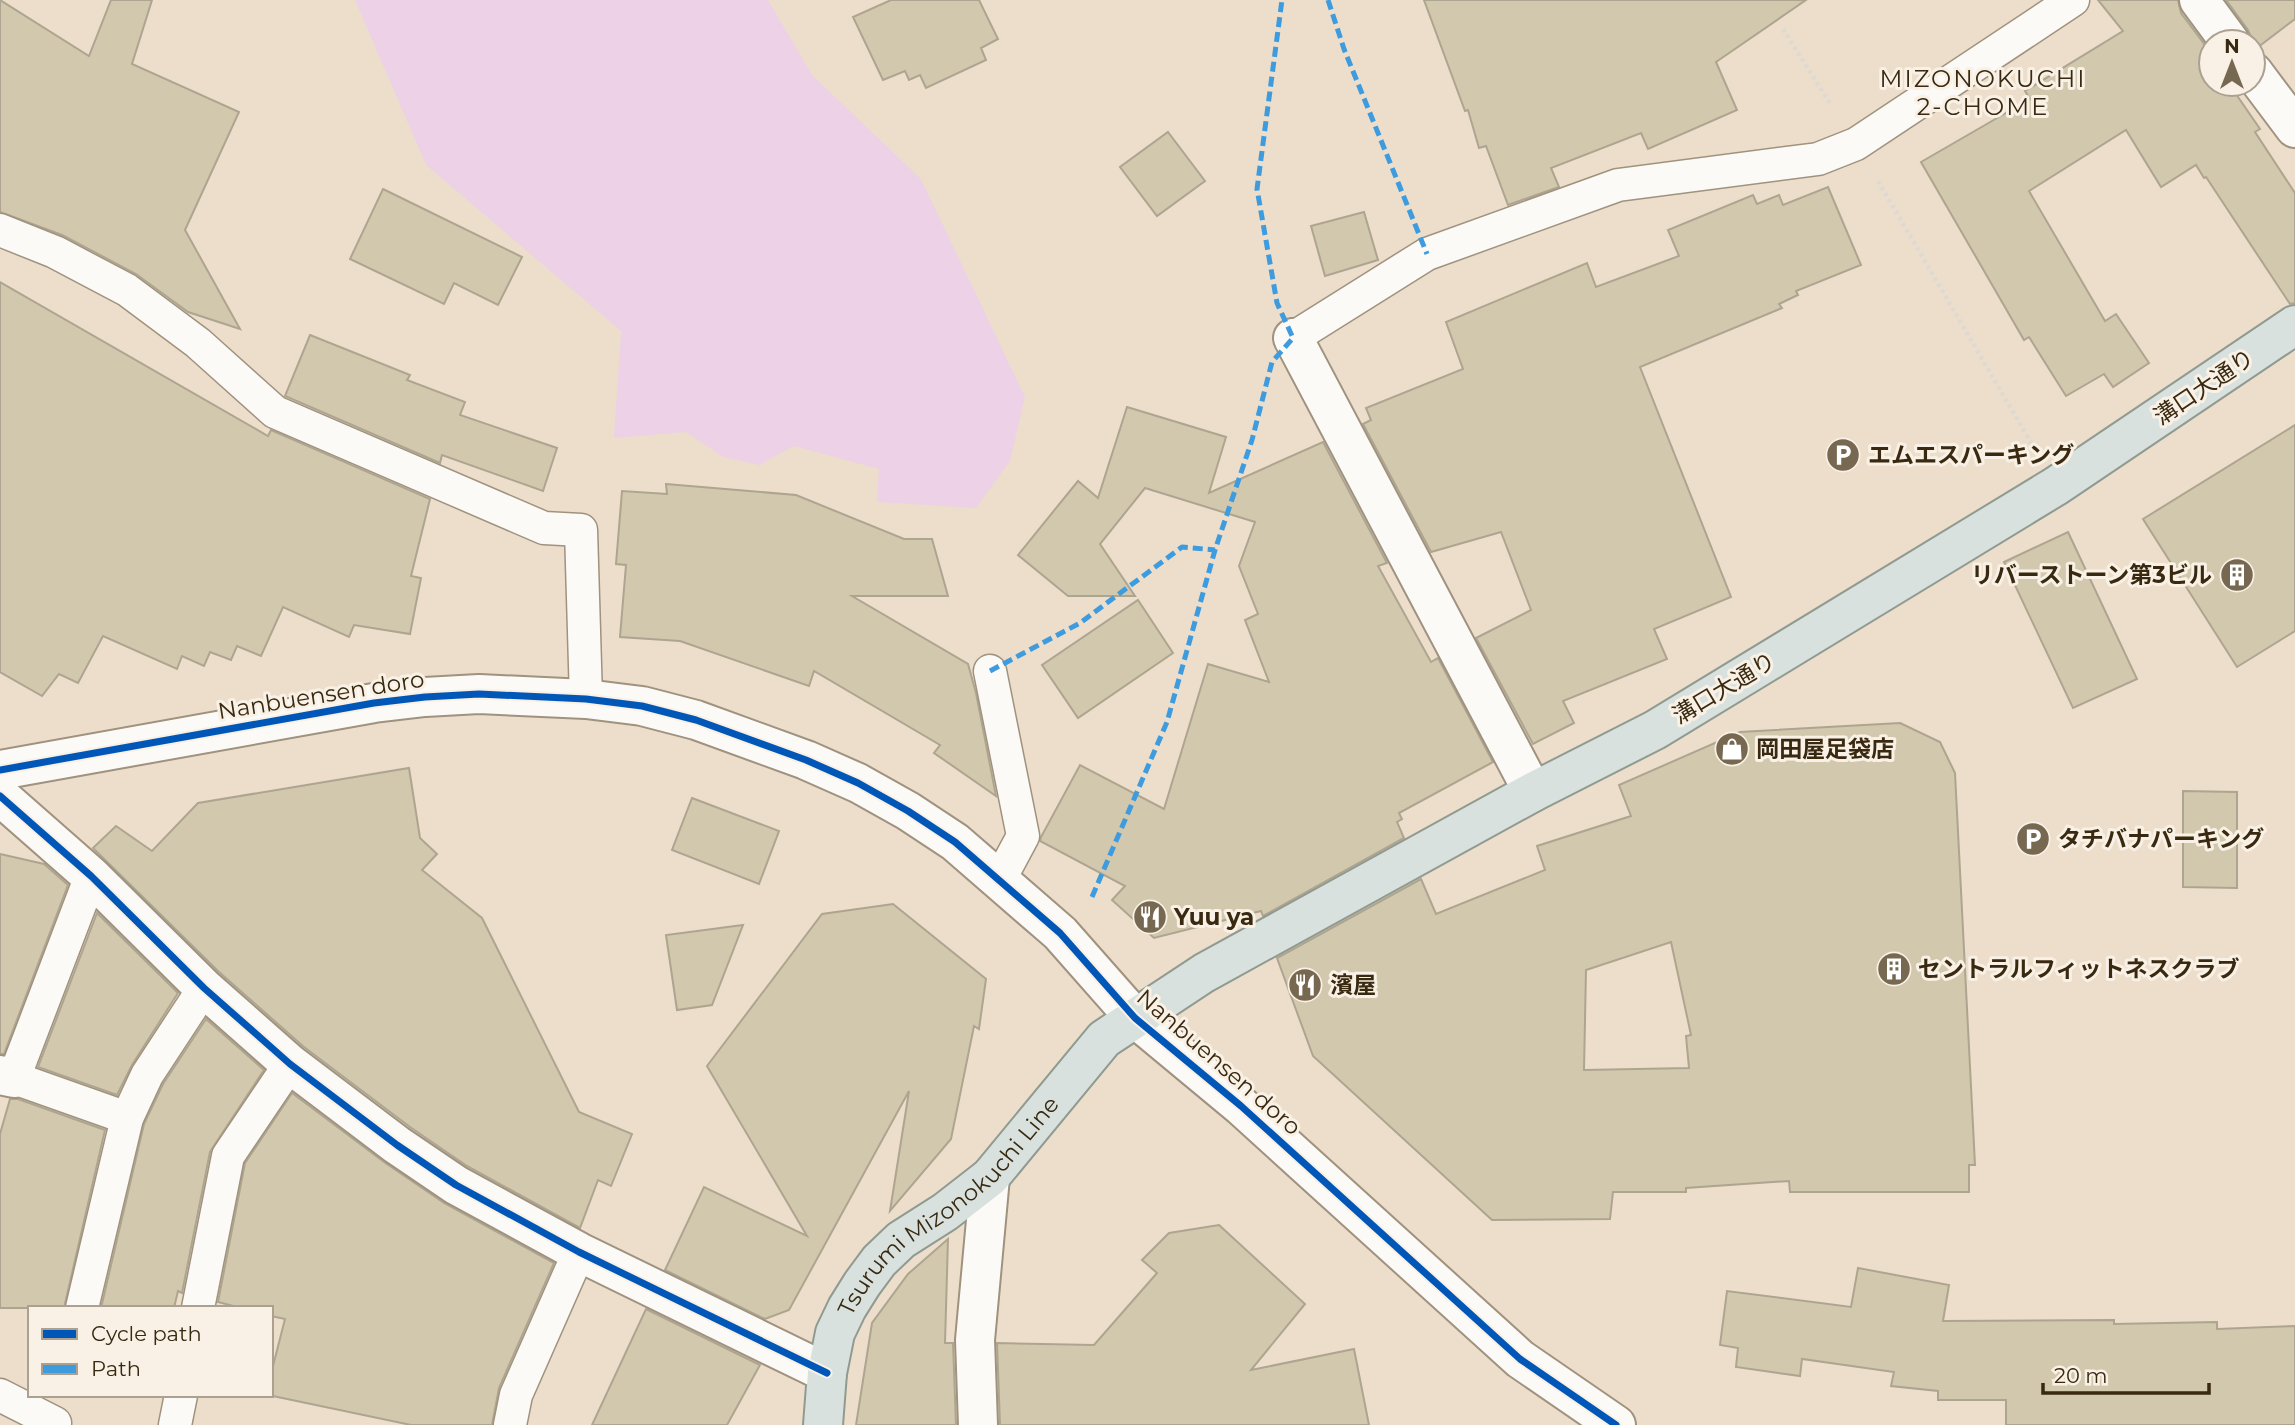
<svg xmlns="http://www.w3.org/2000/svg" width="2295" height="1425" viewBox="0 0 2295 1425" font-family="Montserrat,'Noto Sans JP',sans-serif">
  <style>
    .green { fill: #edd1e6 }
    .building { fill: #d2c8ad; stroke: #aea590; stroke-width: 2; fill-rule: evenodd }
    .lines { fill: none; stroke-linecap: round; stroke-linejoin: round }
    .service-casing { stroke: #9f927e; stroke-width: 35 }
    .minor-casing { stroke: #9f927e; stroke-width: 42 }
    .tertiary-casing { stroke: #9f927e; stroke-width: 42 }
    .primary-casing { stroke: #909a90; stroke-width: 42 }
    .path { stroke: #dedad3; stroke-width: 4.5; stroke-dasharray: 3.5 3.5; stroke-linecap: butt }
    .service { stroke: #fcfaf7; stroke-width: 32 }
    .minor { stroke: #fcfaf7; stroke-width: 38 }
    .tertiary { stroke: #fcfaf7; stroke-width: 38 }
    .primary { stroke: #d8e1de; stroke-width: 38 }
    .quiet { stroke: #3e9cde; stroke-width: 5; stroke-dasharray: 10 5; stroke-linecap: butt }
    .cycleway-casing { stroke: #f9f1e5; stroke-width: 11 }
    .cycleway { stroke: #0057b8; stroke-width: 7 }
    .labels { text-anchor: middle; stroke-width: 6; stroke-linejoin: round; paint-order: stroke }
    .street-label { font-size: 23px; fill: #382910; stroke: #f9f1e5 }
    .poi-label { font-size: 23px; font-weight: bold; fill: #382910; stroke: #f9f1e5; text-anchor: start }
    .neighbourhood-label { font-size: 24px; letter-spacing: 2px; fill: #382910; stroke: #f9f1e5 }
  </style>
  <rect width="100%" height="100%" fill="#ecdecb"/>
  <path class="green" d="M355,0H768L812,75L921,179L1025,397L1010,461L976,508L877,502L879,469L794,446L759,465L723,457L686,432L614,438L621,331L426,165Z"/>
  <g class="building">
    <path d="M0,0L89,56L111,0H152L132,64L239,112L185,230L240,329L188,312L136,274L62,235L0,212Z"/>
    <path d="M891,0H979L998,39L981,48L986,60L926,88L920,75L909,80L905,71L883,80L853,17Z"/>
    <path d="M1424,0H1806L1716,62L1737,110L1648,149L1641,133L1551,168L1559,187L1508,205L1486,146L1479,148L1468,110L1465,111Z"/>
    <path d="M2098,0H2178L2181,13L2211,53V84H2229L2260,129L2255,132L2295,193V303L2290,304L2206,177L2204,178L2196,165L2161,187L2126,130L2029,191L2105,321L2116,314L2149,363L2113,387L2104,374L2066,396L2029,337L2024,340L1921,162L2030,99L2025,91L2123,31Z"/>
    <path d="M2226,0H2295V19L2253,51V42L2248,30Z"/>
    <path d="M1168,132L1205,181L1157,216L1120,167Z"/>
    <path d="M1828,187L1861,265L1796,291L1798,295L1779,304L1782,308L1640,367L1731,597L1654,629L1667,659L1563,701L1574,723L1533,744L1476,638L1531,610L1501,532L1431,552L1363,424L1371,420L1366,408L1463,369L1446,322L1587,263L1596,287L1679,256L1668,230L1753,195L1757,204L1779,195L1783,205Z"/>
    <path d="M383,189L522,257L498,305L454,283L444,304L350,259Z"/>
    <path d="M1364,212L1378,260L1325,276L1311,226Z"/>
    <path d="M0,282L268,436L271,430L430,499L411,576L421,578L410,634L354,625L349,637L283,607L261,656L237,646L231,660L210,652L204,666L182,656L177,669L103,636L78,683L59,674L42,696L0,672Z"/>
    <path d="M310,335L410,375L407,380L465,402L460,415L557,448L543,491L442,455L440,463L285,396Z"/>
    <path d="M1127,407L1226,437L1209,493L1323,442L1387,563L1378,566L1431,662L1438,658L1493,762L1399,813L1402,819L1397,822L1404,838L1263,916L1261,911L1154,938L1112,900L1125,886L1040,841L1041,837L1080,765L1164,809L1208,664L1269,682L1245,620L1258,614L1239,566L1255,522L1145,488L1100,544L1135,596H1068L1018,555L1078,481L1098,498Z"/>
    <path d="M2295,425V631L2237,667L2143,519Z"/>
    <path d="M666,484L796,495L904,539H932L948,596H852L968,664L976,693L996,796L934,753L940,745L814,671L809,686L680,641L620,637L626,565L616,564L622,491L667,494Z"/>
    <path d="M2068,532L2137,679L2073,708L2004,562Z"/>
    <path d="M1138,600L1173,653L1078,718L1042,665Z"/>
    <path d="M1900,723L1940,742L1955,773L1975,1165H1969V1192H1790L1789,1181L1686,1188V1192H1613L1610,1219L1492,1220L1313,1056L1277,958L1421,879L1436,914L1545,870L1537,846L1631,816L1619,785L1740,732ZM1671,942L1691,1035L1686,1036L1689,1068L1584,1070L1586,970Z"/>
    <path d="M409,768L420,838L437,854L422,870L482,918L579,1112L632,1134L611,1186L598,1180L580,1228L467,1166L410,1127L304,1047L219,972L93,848L116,826L152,851L198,803Z"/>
    <path d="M2183,791L2237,792V888L2183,887Z"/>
    <path d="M692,798L779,831L759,884L672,850Z"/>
    <path d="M0,854L44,864L68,885L4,1054H0Z"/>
    <path d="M893,904L986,979L979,1029L974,1026L951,1139L890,1211L909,1091L789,1310L765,1319L665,1270L704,1187L807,1236L707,1066L822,914Z"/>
    <path d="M97,913L178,993L132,1065L117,1095L38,1067Z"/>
    <path d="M743,925L712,1005L677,1010L666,935Z"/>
    <path d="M206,1019L264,1070L210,1152L182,1293L178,1291L174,1308H101L144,1124L163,1084Z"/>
    <path d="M292,1093L384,1162L444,1203L554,1263L499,1388L492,1425H411L268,1395H271V1374L285,1319L271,1316V1308H241L218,1302L245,1163Z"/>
    <path d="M10,1099H18L105,1130L64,1308H0V1134Z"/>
    <path d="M1219,1225L1305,1304L1251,1370L1354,1349L1369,1425H1000L997,1343L1094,1345L1157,1273L1142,1260L1169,1233Z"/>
    <path d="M948,1239L945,1343H953L956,1425H856L872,1323L908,1274Z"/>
    <path d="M1858,1268L1949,1285L1943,1321L2114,1320V1324L2217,1322V1329L2295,1326V1425H2006V1400H1938V1391L1891,1386L1894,1372L1802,1359L1800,1376L1736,1367L1738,1348L1720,1345L1727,1291L1851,1307Z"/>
    <path d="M646,1309L760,1365L727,1425H592Z"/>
  </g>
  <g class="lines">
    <g class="service-casing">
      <g id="service">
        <path d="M0,230L55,252L127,290L198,343L275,412L544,528L581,530L586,699"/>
        <path d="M1293,338L1427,254L1618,185L1818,159L1856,144L2073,0"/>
        <path d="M990,671L1023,836L1000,879"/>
        <path d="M91,876L14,1078L127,1118"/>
        <path d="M82,1308L127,1118L147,1075L204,988"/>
        <path d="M198,1308L228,1156L290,1064"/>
        <path d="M0,1395L55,1423"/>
        <path d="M175,1425L181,1395"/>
        <path d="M510,1425L516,1395L579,1252"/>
      </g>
    </g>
    <g class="minor-casing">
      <g id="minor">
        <path d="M1293,338L1533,792"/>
        <path d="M0,796L91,876L204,988L290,1064L397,1145L456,1185L579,1252L827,1373"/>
        <path d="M0,1075L14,1078"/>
        <path d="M978,1425L975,1340L990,1177"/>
      </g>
    </g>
    <g class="tertiary-casing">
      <g id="tertiary">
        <path d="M2199,0L2230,42"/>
        <path d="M2253,72L2295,128"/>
        <path d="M0,770L374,703L425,697L479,694L586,699L642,706L696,720L806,760L858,783L908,811L955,842L1060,933L1135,1018L1241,1106L1520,1359L1616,1425"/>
      </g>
    </g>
    <g class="primary-casing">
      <g id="primary">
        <path id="s1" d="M823,1425L827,1373L835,1333L847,1308L862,1284L879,1261L901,1240L945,1212L990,1177L1104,1039L1204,973L1533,792L1655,730L2056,486L2295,325"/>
      </g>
    </g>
    <g class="path">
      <path d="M1783,29L1831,105"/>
      <path d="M1878,181L2033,446"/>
    </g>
    <use href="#service" class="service"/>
    <use href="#minor" class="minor"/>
    <use href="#tertiary" class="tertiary"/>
    <use href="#primary" class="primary"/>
    <g class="quiet">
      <path d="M1328,0L1344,49L1427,254"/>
      <path d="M990,671L1080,623L1182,547L1215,550"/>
      <path d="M1092,897L1167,722L1215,550L1252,440L1272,362L1293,338L1277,303L1257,189L1282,0"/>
    </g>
    <g class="cycleway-casing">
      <g id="cycleway">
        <path d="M0,770L374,703L425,697L479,694L586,699L642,706L696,720L806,760L858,783L908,811L955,842L1060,933L1135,1018L1241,1106L1520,1359L1616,1425"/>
        <path d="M0,796L91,876L204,988L290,1064L397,1145L456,1185L579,1252L827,1373"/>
      </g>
    </g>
    <use href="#cycleway" class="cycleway"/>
  </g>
  <defs>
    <g id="parking-disc" transform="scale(1.75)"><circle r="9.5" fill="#776851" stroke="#f9f1e5"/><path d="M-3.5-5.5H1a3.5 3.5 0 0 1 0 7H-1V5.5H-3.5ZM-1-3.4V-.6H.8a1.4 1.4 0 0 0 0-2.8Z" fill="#fff"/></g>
    <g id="building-disc" transform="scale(1.75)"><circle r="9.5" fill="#776851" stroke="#f9f1e5"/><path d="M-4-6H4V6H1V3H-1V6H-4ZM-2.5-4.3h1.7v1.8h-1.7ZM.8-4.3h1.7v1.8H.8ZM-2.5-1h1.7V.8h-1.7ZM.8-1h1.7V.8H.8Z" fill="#fff"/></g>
    <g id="shop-disc" transform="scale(1.75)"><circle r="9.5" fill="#776851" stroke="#f9f1e5"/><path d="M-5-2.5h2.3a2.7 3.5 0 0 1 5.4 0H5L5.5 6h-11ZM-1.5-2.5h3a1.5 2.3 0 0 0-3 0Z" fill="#fff"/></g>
    <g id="restaurant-disc" transform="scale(1.75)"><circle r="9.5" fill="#776851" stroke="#f9f1e5"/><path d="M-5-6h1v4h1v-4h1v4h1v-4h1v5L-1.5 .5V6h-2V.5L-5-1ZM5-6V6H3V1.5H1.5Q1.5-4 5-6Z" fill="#fff"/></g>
  </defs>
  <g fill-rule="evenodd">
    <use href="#parking-disc" x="1843" y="455"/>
    <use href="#building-disc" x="2237" y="575"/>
    <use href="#shop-disc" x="1732" y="749"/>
    <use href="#parking-disc" x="2033" y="839"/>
    <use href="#restaurant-disc" x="1150" y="917"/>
    <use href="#building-disc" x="1894" y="969"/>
    <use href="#restaurant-disc" x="1305" y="985"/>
  </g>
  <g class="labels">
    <g class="street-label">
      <text transform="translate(2204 387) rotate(-34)" y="8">溝口大通り</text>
      <text transform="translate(1724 688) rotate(-31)" y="8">溝口大通り</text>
      <text transform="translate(321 695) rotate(-9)" y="8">Nanbuensen doro</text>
      <text transform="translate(1219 1062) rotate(41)" y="8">Nanbuensen doro</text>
      <text dy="8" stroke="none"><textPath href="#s1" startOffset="266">Tsurumi Mizonokuchi Line</textPath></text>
    </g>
    <g class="poi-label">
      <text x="1868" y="463">エムエスパーキング</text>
      <text x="2212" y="583" text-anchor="end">リバーストーン第3ビル</text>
      <text x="1756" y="757">岡田屋足袋店</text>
      <text x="2058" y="847">タチバナパーキング</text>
      <text x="1174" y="925">Yuu ya</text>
      <text x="1918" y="977">セントラルフィットネスクラブ</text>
      <text x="1330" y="993">濱屋</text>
    </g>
    <g class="neighbourhood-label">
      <text x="1983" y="87">MIZONOKUCHI<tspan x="1983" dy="28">2-CHOME</tspan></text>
    </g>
  </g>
  <rect x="28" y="1306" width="245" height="91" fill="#f9f1e5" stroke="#aca190" stroke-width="2"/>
  <rect x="42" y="1329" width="35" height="10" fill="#0057b8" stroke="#aca190" stroke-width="2"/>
  <text x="91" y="1341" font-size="21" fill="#382910">Cycle path</text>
  <rect x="42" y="1364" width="35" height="10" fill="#3e9cde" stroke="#aca190" stroke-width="2"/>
  <text x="91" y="1376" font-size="21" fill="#382910">Path</text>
  <g transform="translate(2232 63)"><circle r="33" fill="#f9f1e5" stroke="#aca190" stroke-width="2"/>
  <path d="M0-5L12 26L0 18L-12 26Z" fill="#776851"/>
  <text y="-10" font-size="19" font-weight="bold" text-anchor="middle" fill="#382910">N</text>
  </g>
  <path d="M2043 1383v10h166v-10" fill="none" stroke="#382910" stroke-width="3.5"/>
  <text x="2054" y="1383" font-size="21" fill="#382910" stroke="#f9f1e5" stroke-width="5" paint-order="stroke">20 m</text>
</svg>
